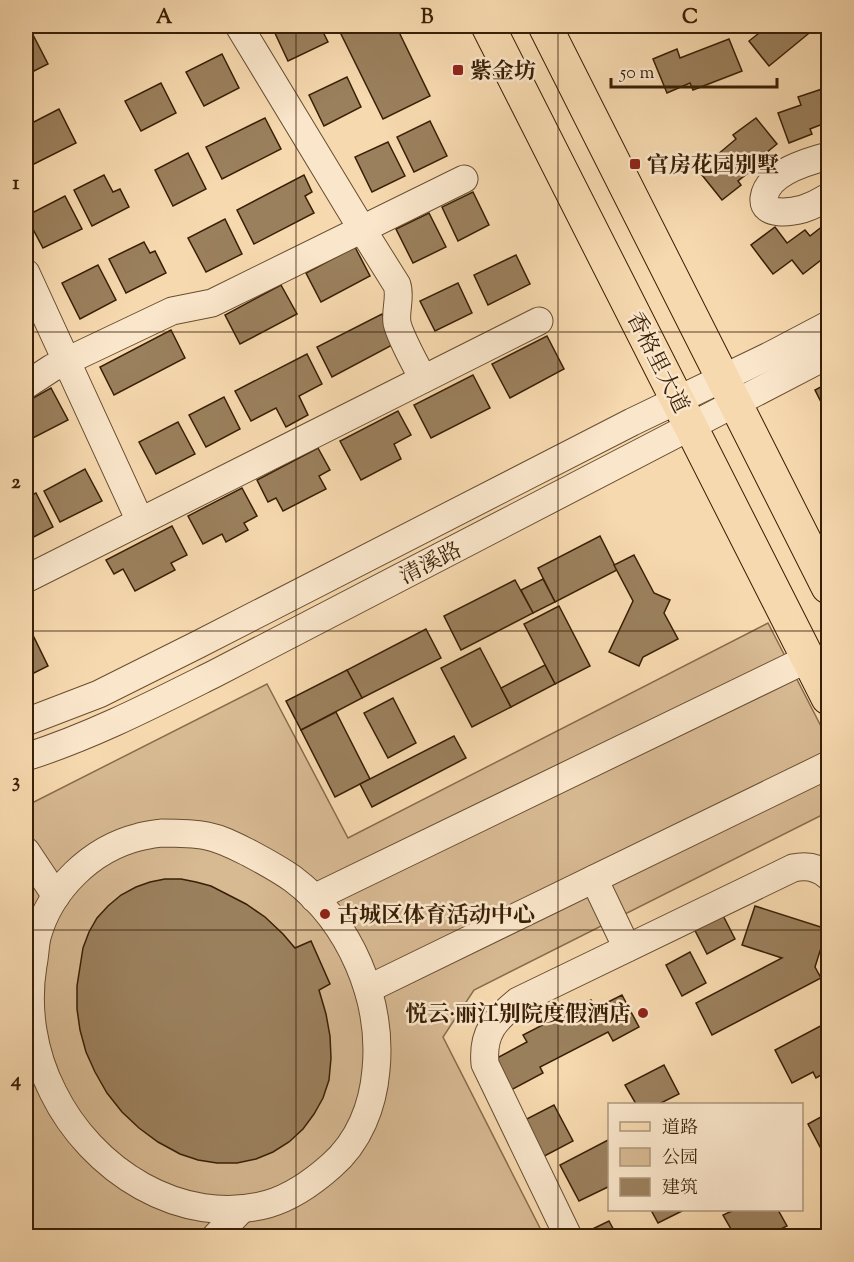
<svg xmlns="http://www.w3.org/2000/svg" width="854" height="1262" viewBox="0 0 854 1262" font-family="'Sorts Mill Goudy','Noto Serif SC',serif">
  <style>
    .green { fill: #d7b992; stroke: #886c4c; stroke-width: 1.5 }
    .building { fill: #9b805d; stroke: #381f05; stroke-width: 1.5 }
    .lines { fill: none; stroke-linecap: round; stroke-linejoin: round }
    .minor-casing { stroke: #684e30; stroke-width: 29 }
    .major-casing { stroke: #381f05; stroke-width: 35 }
    .minor { stroke: #fae6cb; stroke-width: 27 }
    .major { stroke: #f7d9af; stroke-width: 33 }
    .grid { fill: none; stroke: #381f05; stroke-width: 1.5; stroke-opacity: 0.55 }
    .poi-dot { fill: #8f2418; stroke: #fae6cb; stroke-width: 2 }
    .labels { text-anchor: middle; stroke-width: 5; stroke-linejoin: round; paint-order: stroke }
    .poi-label { font-size: 22px; font-weight: bold; fill: #381f05; stroke: #fae6cb; text-anchor: start }
    .street-label { font-size: 22px; fill: #381f05; stroke: #fae6cb }
    .neatline { fill: none; stroke: #381f05; stroke-width: 2 }
    .grid-label { font-size: 20px; text-anchor: middle; font-weight: bold; fill: #381f05 }
  </style>
  <rect width="100%" height="100%" fill="#f7d9af"/>
  <filter id="stains"><feTurbulence type="fractalNoise" baseFrequency=".00333" numOctaves="4"/><feColorMatrix values="0 0 0 0 .2 0 0 0 0 .09 0 0 0 0 .02 0 0 0 .5 -.17"/></filter>
  <radialGradient id="worn" r=".72"><stop offset=".6" stop-color="#630" stop-opacity="0"/><stop offset="1" stop-color="#630" stop-opacity=".3"/></radialGradient>
  <path class="green" d="M768,623L828,740V812L474,990L443,1037L544,1236H26V806L267,684L348,838Z"/>
  <g class="building">
    <path d="M281,26H320L328,42L288,61L273,29Z"/>
    <path d="M337,26H396L430,96L383,119Z"/>
    <path d="M768,26H813L805,31L808,34L769,66L749,41Z"/>
    <path d="M31,31L48,64L26,75V34Z"/>
    <path d="M729,39L742,71L693,90L690,83L667,93L653,59L677,49L680,58Z"/>
    <path d="M222,54L239,88L204,106L186,72Z"/>
    <path d="M347,77L361,107L324,126L309,95Z"/>
    <path d="M161,83L176,113L141,131L125,101Z"/>
    <path d="M822,89L825,97L828,96V122L810,129L812,134L789,143L778,113L801,105L798,97Z"/>
    <path d="M59,109L76,143L26,168V126Z"/>
    <path d="M265,118L281,149L222,179L206,147Z"/>
    <path d="M756,118L777,144L755,162L758,165L738,181L741,185L722,200L702,175L721,160L717,155L736,139L733,135Z"/>
    <path d="M430,121L447,156L414,172L397,137Z"/>
    <path d="M388,142L405,176L372,192L355,157Z"/>
    <path d="M188,153L206,189L173,206L155,170Z"/>
    <path d="M104,175L113,192L120,189L129,207L92,226L74,190Z"/>
    <path d="M304,175L312,192L305,196L314,213L254,244L237,210Z"/>
    <path d="M473,192L489,225L458,241L442,207Z"/>
    <path d="M65,196L82,229L43,248L26,216Z"/>
    <path d="M429,213L446,247L413,263L396,229Z"/>
    <path d="M225,219L242,254L206,272L188,238Z"/>
    <path d="M828,222V261L825,257L803,274L792,260L773,274L751,245L775,227L787,243L805,230L810,236Z"/>
    <path d="M144,242L150,253L155,251L166,273L126,293L109,259Z"/>
    <path d="M355,247L370,276L321,302L306,273Z"/>
    <path d="M516,255L530,284L488,305L474,275Z"/>
    <path d="M98,265L116,300L80,319L62,283Z"/>
    <path d="M458,283L472,313L435,331L420,301Z"/>
    <path d="M281,285L297,314L240,344L225,315Z"/>
    <path d="M382,314L396,343L332,377L317,347Z"/>
    <path d="M171,330L185,358L114,395L100,367Z"/>
    <path d="M547,336L564,369L510,398L492,364Z"/>
    <path d="M307,354L322,384L299,396L308,415L286,427L276,408L251,421L235,391Z"/>
    <path d="M473,375L490,408L431,438L414,405Z"/>
    <path d="M828,383V416L815,390Z"/>
    <path d="M51,388L68,420L29,440L26,433V402Z"/>
    <path d="M224,397L240,429L206,447L189,415Z"/>
    <path d="M398,411L411,435L394,444L401,459L361,480L340,441Z"/>
    <path d="M178,422L195,454L156,474L139,442Z"/>
    <path d="M318,448L330,470L319,476L326,489L283,511L276,498L268,502L257,480Z"/>
    <path d="M85,469L102,501L60,522L44,491Z"/>
    <path d="M242,488L257,516L244,523L248,530L226,542L222,534L203,544L188,516Z"/>
    <path d="M36,493L53,527L26,541V498Z"/>
    <path d="M172,526L187,555L171,563L175,570L135,591L123,569L114,574L106,560Z"/>
    <path d="M600,536L617,570L555,602L538,568Z"/>
    <path d="M634,555L654,593L670,600L664,613L678,639L643,657L639,666L609,652L633,601L614,565Z"/>
    <path d="M543,579L555,602L533,613L521,590Z"/>
    <path d="M515,580L533,613L461,650L444,616Z"/>
    <path d="M559,606L590,666L555,684L524,624Z"/>
    <path d="M26,621L48,666L26,677Z"/>
    <path d="M426,629L441,658L362,698L347,670Z"/>
    <path d="M480,648L511,707L472,727L441,668Z"/>
    <path d="M545,665L555,684L511,707L501,688Z"/>
    <path d="M347,670L362,698L301,730L286,701Z"/>
    <path d="M393,698L416,743L388,758L364,713Z"/>
    <path d="M336,712L370,779L335,797L301,730Z"/>
    <path d="M454,736L466,758L372,807L360,784Z"/>
    <path d="M165,879H181L196,882L211,886L246,904L265,917L283,934L295,948L311,941L330,984L319,990L326,1014L330,1036L331,1058L329,1080L323,1098L314,1114L303,1129L289,1142L273,1152L256,1159L237,1163H217L198,1160L180,1154L158,1142L139,1128L122,1112L107,1093L95,1072L86,1052L80,1030L77,1009V986L83,948L89,932L97,918L108,906L121,895L136,887L150,882Z"/>
    <path d="M713,896L735,939L707,954L685,911Z"/>
    <path d="M755,906L827,929L815,967L821,978L712,1035L696,1003L782,958L742,945Z"/>
    <path d="M690,952L706,983L682,996L666,965Z"/>
    <path d="M622,995L639,1027L613,1041L608,1032L540,1067L543,1073L511,1090L495,1059L527,1042L523,1035L591,1000L596,1008Z"/>
    <path d="M828,1022V1071L816,1078L813,1072L792,1083L775,1050Z"/>
    <path d="M664,1065L679,1094L659,1104H636L625,1085Z"/>
    <path d="M554,1105L573,1141L535,1161L515,1125Z"/>
    <path d="M828,1113V1160H827L808,1124Z"/>
    <path d="M610,1139V1186L579,1201L560,1165Z"/>
    <path d="M651,1210H684L658,1223Z"/>
    <path d="M734,1210H778L787,1226L767,1236H735L723,1215Z"/>
    <path d="M609,1221L617,1236H578Z"/>
  </g>
  <g class="lines">
    <g class="minor-casing">
      <g id="minor">
        <path d="M239,26L362,229L397,285C401,297 395,310 397,323C400,337 416,365 423,379"/>
        <path d="M828,156C809,161 767,173 764,198C762,217 792,212 803,209C812,206 820,202 828,197"/>
        <path d="M26,273L140,521"/>
        <path d="M26,385L52,368L172,311L212,303L464,179"/>
        <path d="M26,579L539,321"/>
        <path d="M26,722L99,694L199,644L632,422L771,355L828,325"/>
        <path d="M26,757C92,736 152,705 214,674L828,355"/>
        <path d="M161,833C176,833 192,833 207,836C222,839 235,846 249,853C264,861 279,869 293,879C350,922 383,999 376,1070C373,1106 359,1142 331,1166C313,1182 292,1197 268,1204C181,1228 91,1170 53,1092C33,1053 26,1008 33,965C35,956 35,946 37,937C50,889 91,849 139,837C146,835 154,834 161,833Z"/>
        <path d="M26,851L56,896"/>
        <path d="M594,879L627,948"/>
        <path d="M314,898L809,658"/>
        <path d="M368,989L828,765"/>
        <path d="M216,1236L242,1209"/>
        <path d="M568,1236L485,1064C482,1032 495,1020 518,1001L793,868C806,865 818,867 828,876"/>
      </g>
    </g>
    <g class="major-casing">
      <g id="major">
        <path d="M488,26L828,698"/>
        <path d="M545,26L828,587"/>
      </g>
    </g>
    <use href="#minor" class="minor"/>
    <use href="#major" class="major"/>
  </g>
  <path class="grid" d="M296,26V1236M558,26V1236M26,332H828M26,631H828M26,930H828"/>
  <g class="poi-dot">
    <rect x="452" y="64" width="12" height="12" rx="3"/>
    <rect x="629" y="158" width="12" height="12" rx="3"/>
    <circle cx="325" cy="914" r="6"/>
    <circle cx="643" cy="1013" r="6"/>
  </g>
  <g class="labels">
    <g class="poi-label">
      <text x="470" y="78">紫金坊</text>
      <text x="647" y="172">官房花园别墅</text>
      <text x="337" y="922">古城区体育活动中心</text>
      <text x="631" y="1021" text-anchor="end">悦云·丽江别院度假酒店</text>
    </g>
    <g class="street-label">
      <text transform="translate(659 362) rotate(63)" y="8">香格里大道</text>
      <text transform="translate(430 562) rotate(-27)" y="8">清溪路</text>
    </g>
  </g>
  <rect width="854" height="1262" fill="none" stroke="#f7d9af" stroke-width="66"/>
  <rect x="608" y="1103" width="195" height="108" fill="#fae6cb" stroke="#ac967c" stroke-width="1.5"/>
  <rect x="620" y="1122" width="30" height="9" fill="#f7d9af" stroke="#ac967c" stroke-width="1.5"/>
  <text x="662" y="1133" font-size="18" fill="#381f05">道路</text>
  <rect x="620" y="1148" width="30" height="18" fill="#d7b992" stroke="#ac967c" stroke-width="1.5"/>
  <text x="662" y="1163" font-size="18" fill="#381f05">公园</text>
  <rect x="620" y="1178" width="30" height="18" fill="#9b805d" stroke="#ac967c" stroke-width="1.5"/>
  <text x="662" y="1193" font-size="18" fill="#381f05">建筑</text>
  <path d="M611 78v9h166v-9" fill="none" stroke="#381f05" stroke-width="3"/>
  <text x="620" y="78" font-size="18" fill="#381f05" stroke="#fae6cb" stroke-width="4.5" paint-order="stroke">50 m</text>
  <rect x="33" y="33" width="788" height="1196" class="neatline"/>
  <g class="grid-label">
    <text x="164" y="23">A</text>
    <text x="427" y="23">B</text>
    <text x="690" y="23">C</text>
    <text x="16" y="189">1</text>
    <text x="16" y="488">2</text>
    <text x="16" y="787">3</text>
    <text x="16" y="1086">4</text>
  </g>
  <rect width="100%" height="100%" filter="url(#stains)"/>
  <rect width="100%" height="100%" fill="url(#worn)"/>
</svg>
